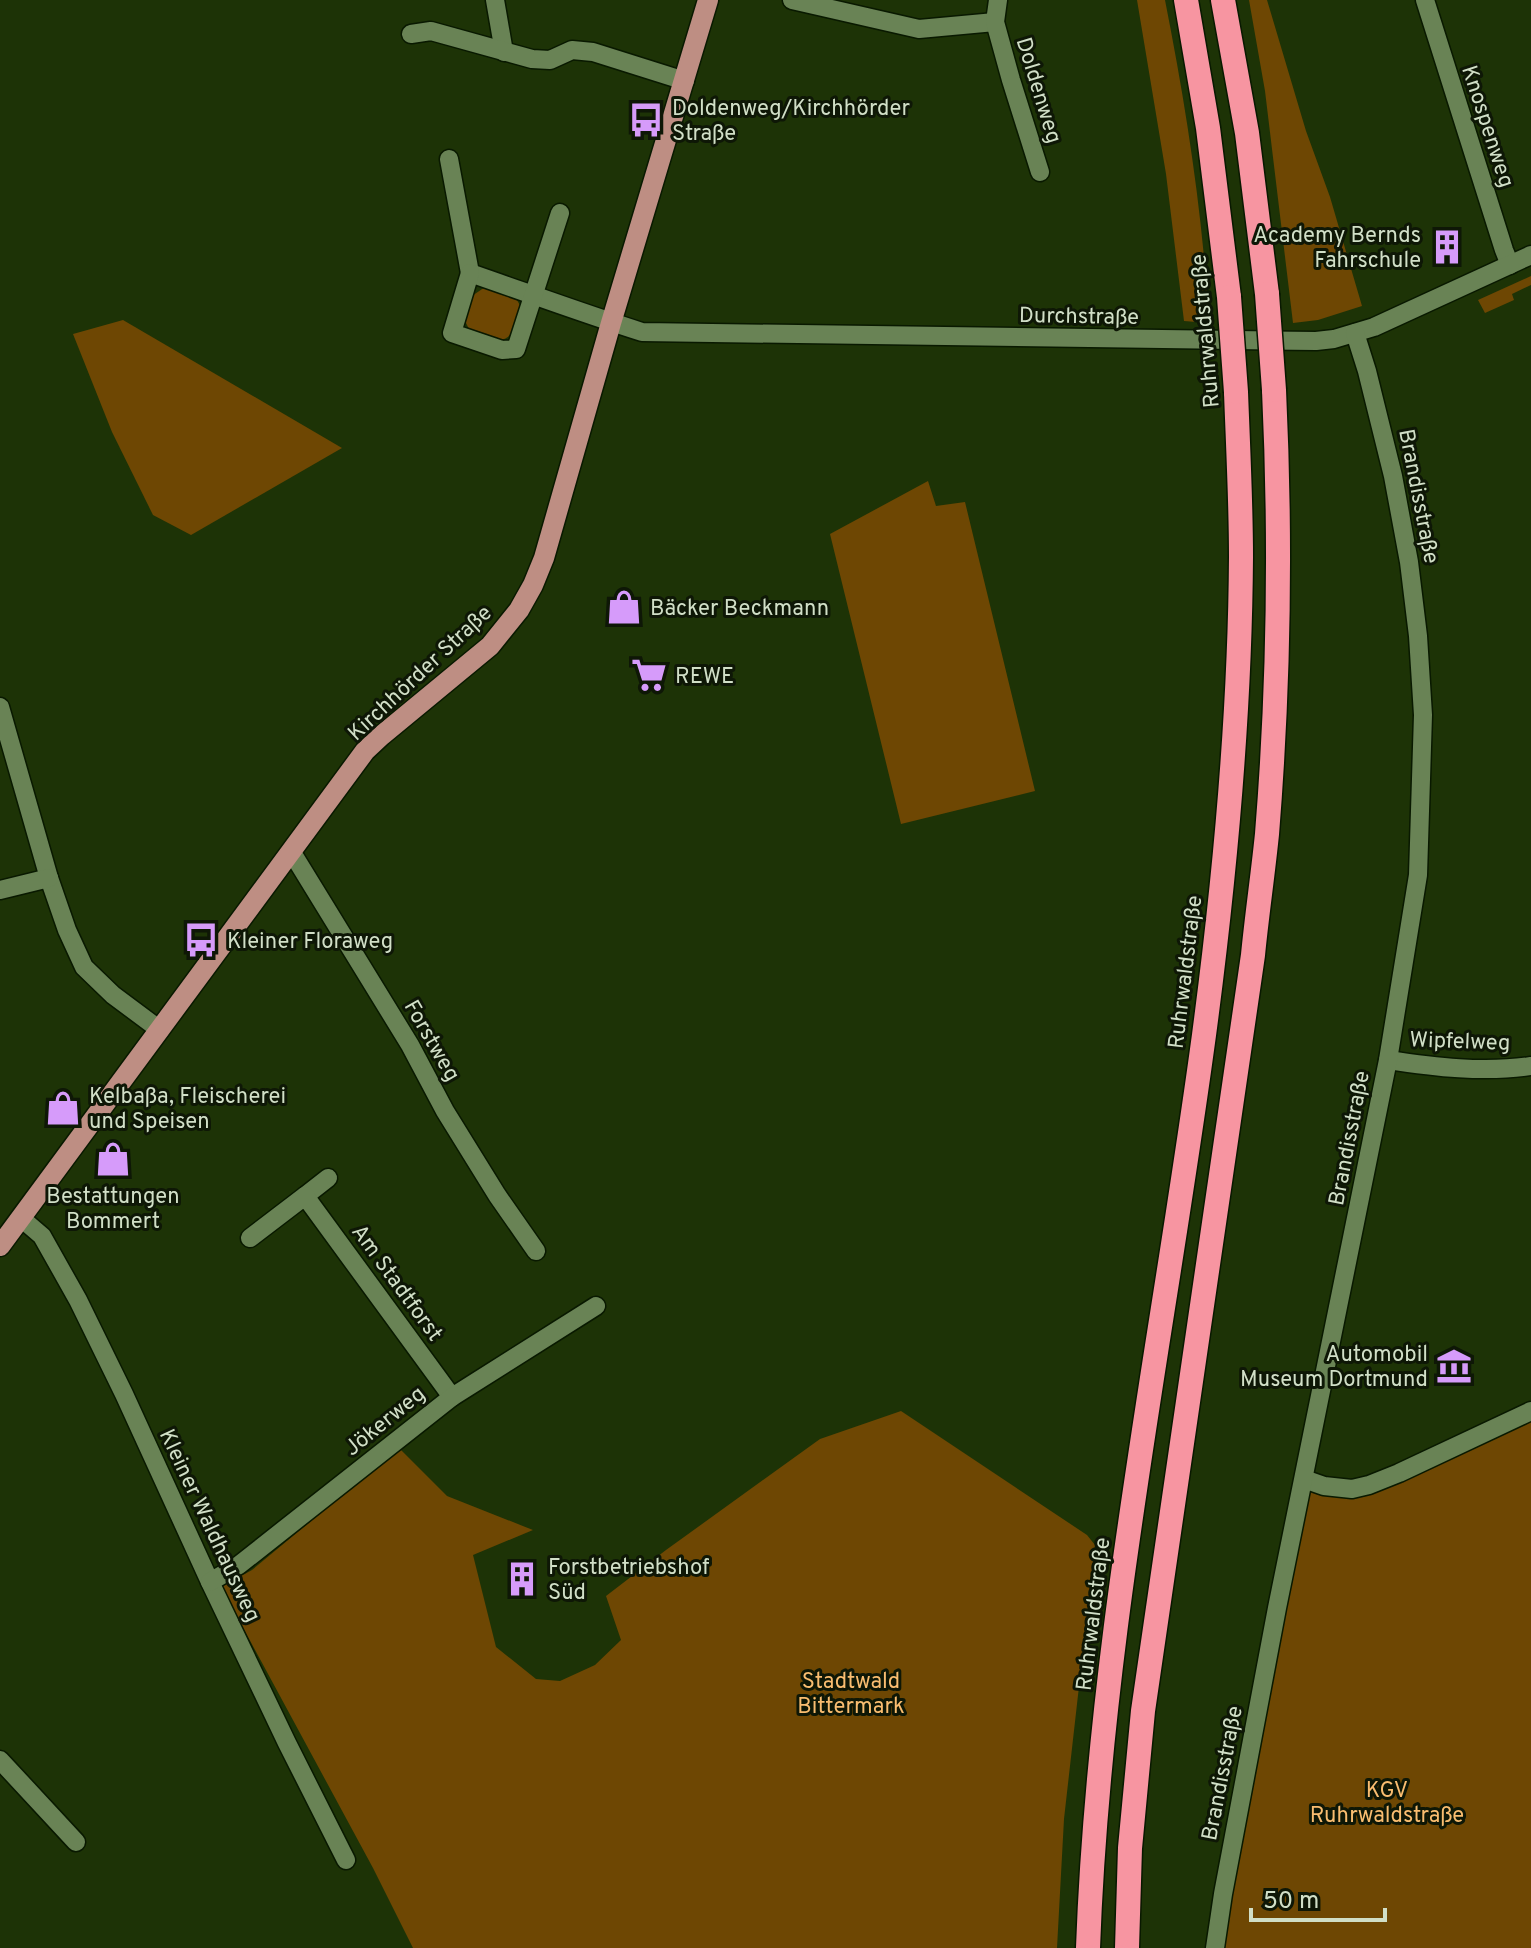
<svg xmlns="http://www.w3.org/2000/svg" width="1531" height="1948" viewBox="0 0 1531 1948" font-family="Overpass,sans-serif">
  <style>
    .green { fill: #6e4703 }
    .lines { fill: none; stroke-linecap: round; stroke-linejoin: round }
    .minor-casing { stroke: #091900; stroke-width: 21 }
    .major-casing { stroke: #091900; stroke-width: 23 }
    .highway-casing { stroke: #091900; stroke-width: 27 }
    .minor { stroke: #698355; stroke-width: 18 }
    .major { stroke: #be8e83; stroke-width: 20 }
    .highway { stroke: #f795a1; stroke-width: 24 }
    .highway-bridge-casing { stroke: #091900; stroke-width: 27; stroke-linecap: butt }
    .highway-bridge { stroke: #f795a1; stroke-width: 24 }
    .labels { text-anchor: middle; stroke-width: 6; stroke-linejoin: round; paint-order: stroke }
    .street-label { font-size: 22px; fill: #d1dfc7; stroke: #0e1706 }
    .poi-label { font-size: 22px; fill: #d1dfc7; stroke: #0e1706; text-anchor: start }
    .park-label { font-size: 22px; fill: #f9bd70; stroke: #0e1706 }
  </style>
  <rect width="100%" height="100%" fill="#1d3306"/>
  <g class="green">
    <path d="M1137,0H1165C1186,106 1203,215 1209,323L1184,321L1166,174Z"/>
    <path d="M1249,0H1267L1306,131L1330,197L1362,306L1318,320L1293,323L1265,91Z"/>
    <path d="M1531,276V285L1512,294L1514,300L1485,313L1478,300Z"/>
    <path d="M485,287L514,295L521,307C510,346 506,345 470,331L465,321L472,296Z"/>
    <path d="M123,320L342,448L191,535L153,515L112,432L73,334Z"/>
    <path d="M928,481L936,506L965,502L1035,791L901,824L830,534Z"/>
    <path d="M901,1411L1087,1535L1095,1545L1064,1819L1057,1948H413L373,1868L221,1587L252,1570L399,1448L447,1496L533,1530L473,1555L496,1647L536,1679L560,1681L595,1665L621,1640L606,1596L666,1550L820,1439Z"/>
    <path d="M1531,1411V1948H1215L1304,1479L1352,1489Z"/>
  </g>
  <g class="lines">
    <g class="minor-casing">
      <g id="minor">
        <path d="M495,0L504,52"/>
        <path d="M792,0L919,29L995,22"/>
        <path d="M998,0L995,22L1011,80L1040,172"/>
        <path d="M1425,0L1504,250L1510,265"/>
        <path d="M411,34L431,31L532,59L550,60L572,50L593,52L685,81"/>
        <path d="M449,159L470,273C528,293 585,314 642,332L1316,341L1334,339L1374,327L1531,255"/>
        <path d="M470,273L452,333L502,350L516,349L560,213"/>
        <path d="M0,707L49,878L67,930L84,967L113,995L160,1030"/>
        <path d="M291,851L410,1045L445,1111L497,1195L536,1251"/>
        <path d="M0,890L49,878"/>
        <path d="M1388,1060C1434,1067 1484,1073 1531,1066"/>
        <path d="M305,1196L328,1178"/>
        <path d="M21,1218L42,1236L78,1300L124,1394L210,1582L287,1743L346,1860"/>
        <path d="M250,1238L305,1196L452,1397"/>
        <path d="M1304,1479L1324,1486L1352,1489L1369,1485L1399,1473L1531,1411"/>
        <path d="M210,1582L239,1565L452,1397L596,1306"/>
        <path d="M0,1760L76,1842"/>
        <path d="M1215,1948L1223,1894L1277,1608L1388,1060L1418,875L1423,715L1418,636L1409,562L1393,476L1367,371L1355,333"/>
      </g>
    </g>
    <g class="major-casing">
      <path id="major" d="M0,1246L365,751L381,736L490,646L519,610L533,585L544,558L611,323L708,0"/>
    </g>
    <g class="highway-casing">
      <g id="highway">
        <path d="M1186,0L1208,128L1229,297"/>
        <path d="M1223,0L1247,133L1267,294"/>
        <path d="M1088,1948C1099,1641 1163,1339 1204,1035C1225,877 1240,717 1241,557C1241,502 1238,447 1236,392"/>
        <path d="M1127,1948L1130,1848L1143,1711L1253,955C1257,914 1263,874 1267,834C1279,686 1281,538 1274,390"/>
      </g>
    </g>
    <use href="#minor" class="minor"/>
    <use href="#major" class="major"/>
    <use href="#highway" class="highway"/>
    <g class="highway-bridge-casing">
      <g id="highway-bridge">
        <path d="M1267,294L1274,390"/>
        <path d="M1229,297L1236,392"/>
      </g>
    </g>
    <use href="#highway-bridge" class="highway-bridge"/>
  </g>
  <defs>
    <g id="bus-bare" transform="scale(2.76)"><path d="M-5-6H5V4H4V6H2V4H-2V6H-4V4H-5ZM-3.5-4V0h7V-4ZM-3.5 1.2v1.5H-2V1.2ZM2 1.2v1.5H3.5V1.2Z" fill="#d69bfa" stroke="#0e1706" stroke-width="2.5" paint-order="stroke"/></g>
    <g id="building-bare" transform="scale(2.76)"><path d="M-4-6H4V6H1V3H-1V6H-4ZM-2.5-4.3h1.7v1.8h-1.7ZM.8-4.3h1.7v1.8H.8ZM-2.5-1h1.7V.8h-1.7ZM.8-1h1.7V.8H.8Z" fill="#d69bfa" stroke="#0e1706" stroke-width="2.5" paint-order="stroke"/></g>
    <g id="shop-bare" transform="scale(2.76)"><path d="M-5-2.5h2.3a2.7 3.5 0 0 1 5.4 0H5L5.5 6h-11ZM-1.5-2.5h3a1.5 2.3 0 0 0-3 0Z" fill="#d69bfa" stroke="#0e1706" stroke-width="2.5" paint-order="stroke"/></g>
    <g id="supermarket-bare" transform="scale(2.76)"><path d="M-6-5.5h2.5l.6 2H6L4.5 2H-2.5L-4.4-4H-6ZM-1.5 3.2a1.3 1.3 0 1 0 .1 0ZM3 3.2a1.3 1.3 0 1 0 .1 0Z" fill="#d69bfa" stroke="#0e1706" stroke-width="2.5" paint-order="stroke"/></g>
    <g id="museum-bare" transform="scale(2.76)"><path d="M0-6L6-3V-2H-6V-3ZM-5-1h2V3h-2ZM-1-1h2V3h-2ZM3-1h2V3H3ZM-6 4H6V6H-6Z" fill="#d69bfa" stroke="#0e1706" stroke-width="2.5" paint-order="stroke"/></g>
  </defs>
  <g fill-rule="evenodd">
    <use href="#bus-bare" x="646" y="120"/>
    <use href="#building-bare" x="1447" y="247"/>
    <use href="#shop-bare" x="624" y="607"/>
    <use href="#supermarket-bare" x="649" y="675"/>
    <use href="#bus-bare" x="201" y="940"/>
    <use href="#shop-bare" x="63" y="1108"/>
    <use href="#shop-bare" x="113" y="1159"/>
    <use href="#museum-bare" x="1454" y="1366"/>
    <use href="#building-bare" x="522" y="1579"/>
  </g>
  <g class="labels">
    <g class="street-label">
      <text transform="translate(1040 90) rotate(73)" y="8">Doldenweg</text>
      <text transform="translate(1489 126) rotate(72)" y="8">Knospenweg</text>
      <text transform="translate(1079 315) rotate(1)" y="8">Durchstraße</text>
      <text transform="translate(1204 331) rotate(-95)" y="8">Ruhrwaldstraße</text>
      <text transform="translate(1420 496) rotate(79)" y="8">Brandisstraße</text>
      <text transform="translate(419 672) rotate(-43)" y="8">Kirchhörder Straße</text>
      <text transform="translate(1184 972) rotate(-83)" y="8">Ruhrwaldstraße</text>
      <text transform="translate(433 1040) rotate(60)" y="8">Forstweg</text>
      <text transform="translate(1460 1040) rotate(2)" y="8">Wipfelweg</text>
      <text transform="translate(1348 1138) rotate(-79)" y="8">Brandisstraße</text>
      <text transform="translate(398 1282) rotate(54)" y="8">Am Stadtforst</text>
      <text transform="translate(384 1420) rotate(-39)" y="8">Jökerweg</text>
      <text transform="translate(211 1525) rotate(65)" y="8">Kleiner Waldhausweg</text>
      <text transform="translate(1092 1614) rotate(-83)" y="8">Ruhrwaldstraße</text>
      <text transform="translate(1221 1773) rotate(-79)" y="8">Brandisstraße</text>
    </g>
    <g class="poi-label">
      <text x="672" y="115">Doldenweg/Kirchhörder<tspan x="672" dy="25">Straße</tspan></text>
      <text x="1421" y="242" text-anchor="end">Academy Bernds<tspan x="1421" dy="25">Fahrschule</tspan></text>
      <text x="650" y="615">Bäcker Beckmann</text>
      <text x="675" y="683">REWE</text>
      <text x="227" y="948">Kleiner Floraweg</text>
      <text x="89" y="1103">Kelbaßa, Fleischerei<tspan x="89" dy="25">und Speisen</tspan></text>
      <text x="113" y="1203" text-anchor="middle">Bestattungen<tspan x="113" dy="25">Bommert</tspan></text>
      <text x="1428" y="1361" text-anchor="end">Automobil<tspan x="1428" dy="25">Museum Dortmund</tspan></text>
      <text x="548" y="1574">Forstbetriebshof<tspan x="548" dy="25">Süd</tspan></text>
    </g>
    <g class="park-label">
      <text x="851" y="1688">Stadtwald<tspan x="851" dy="25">Bittermark</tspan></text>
      <text x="1387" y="1797">KGV<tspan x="1387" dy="25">Ruhrwaldstraße</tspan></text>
    </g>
  </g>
  <path d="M1251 1908v12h134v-12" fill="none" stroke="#d1dfc7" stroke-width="4"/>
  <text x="1263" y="1908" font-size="24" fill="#d1dfc7" stroke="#0e1706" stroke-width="6" paint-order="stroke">50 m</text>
</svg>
